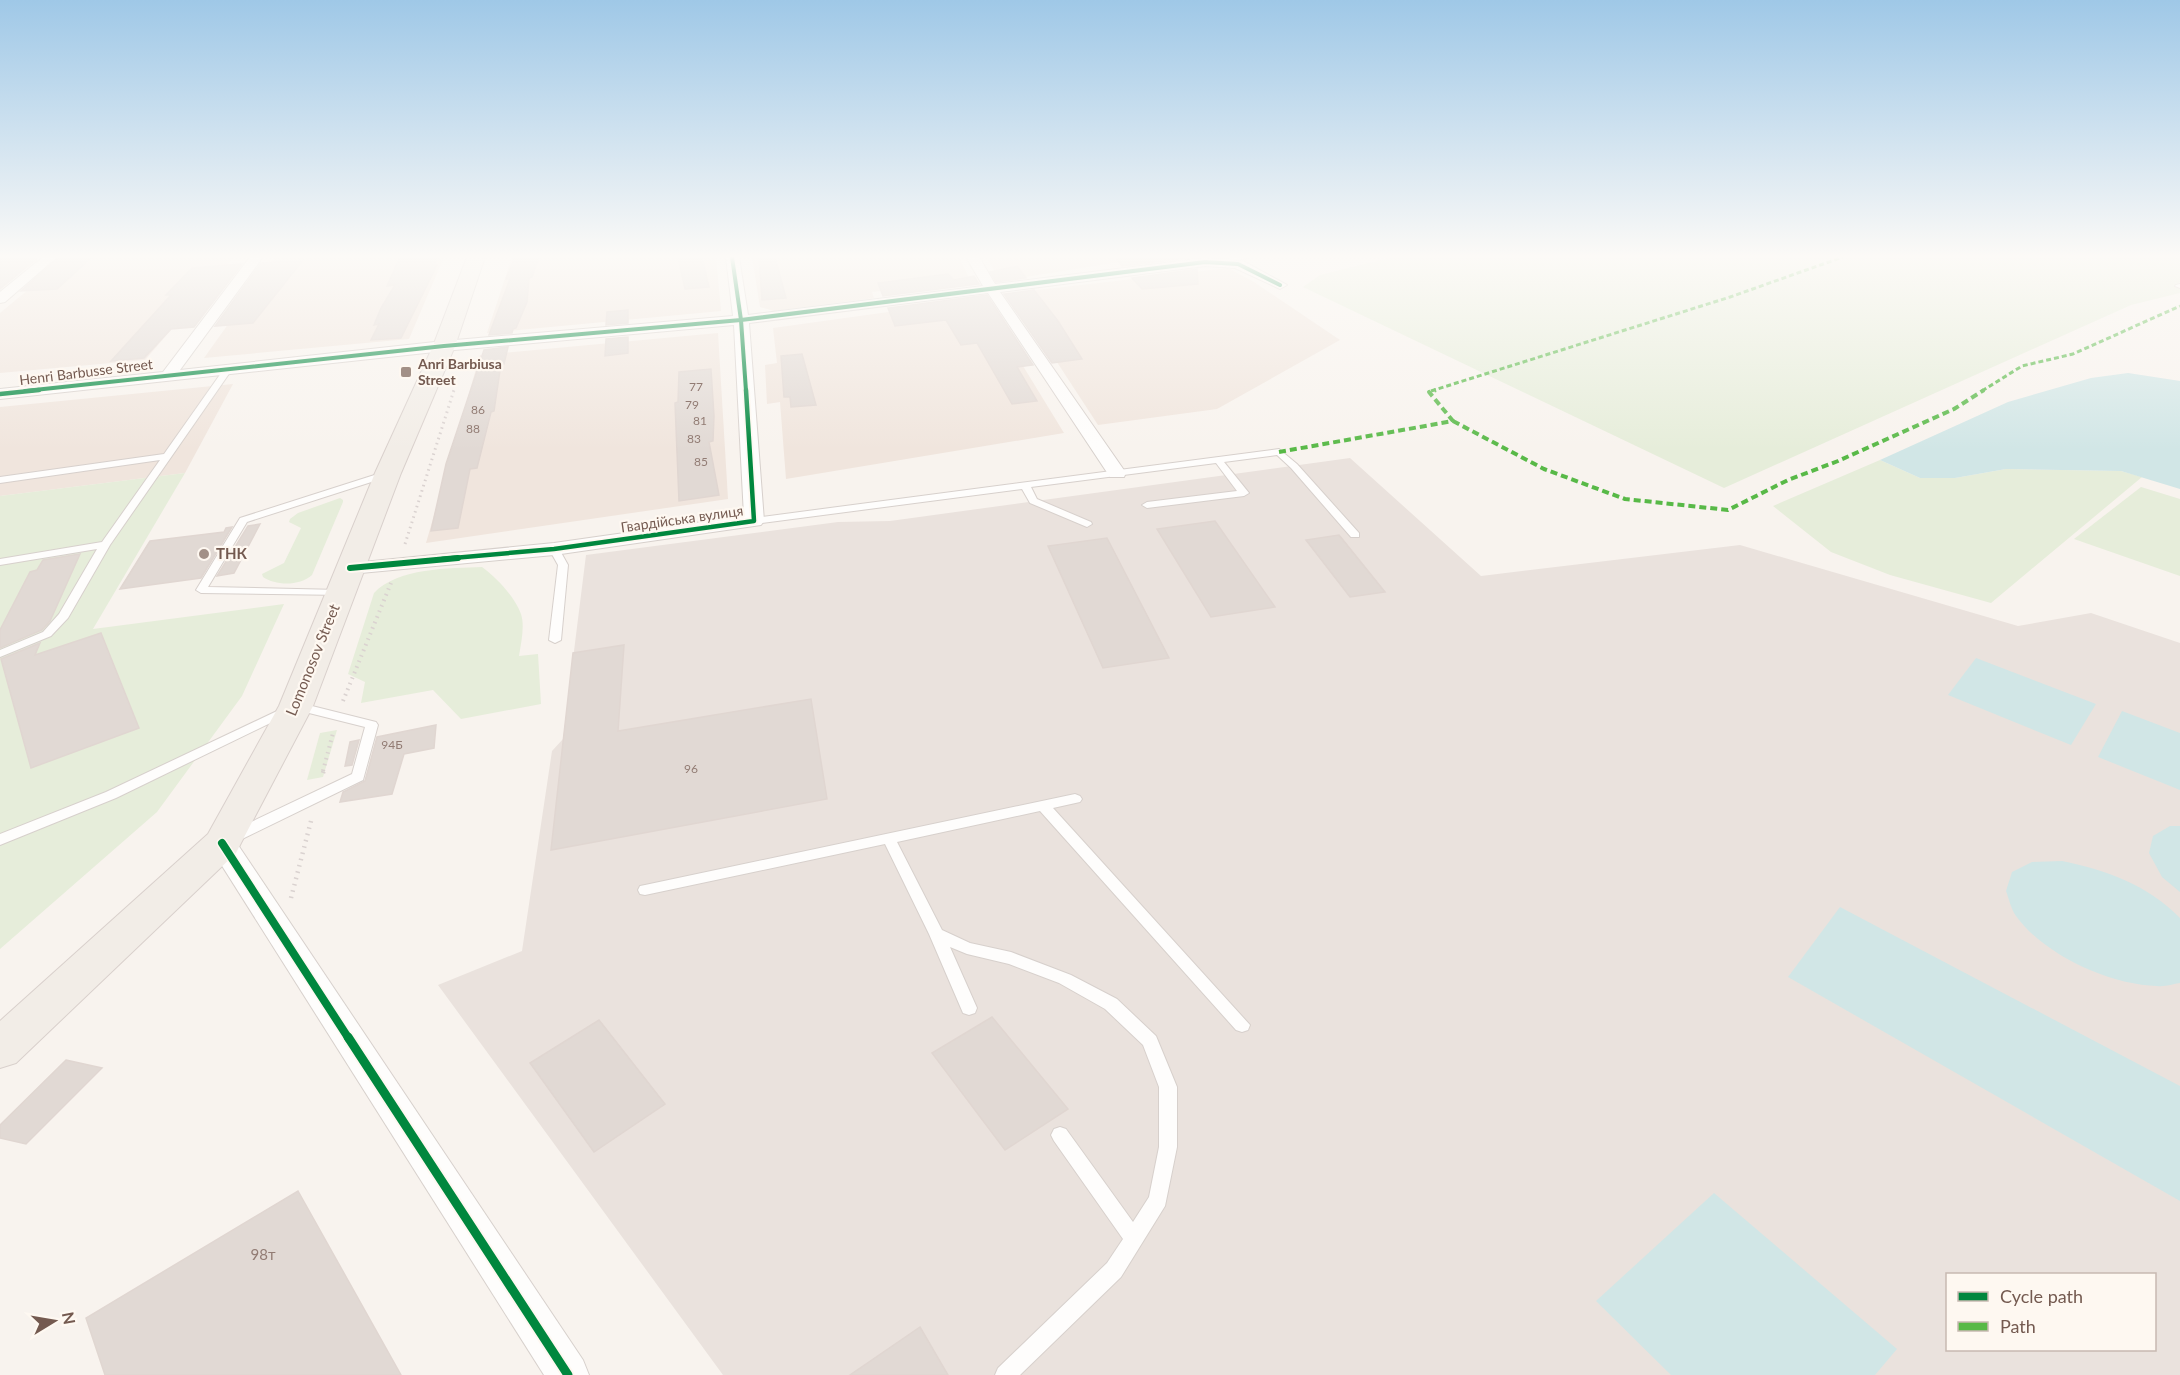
<svg xmlns="http://www.w3.org/2000/svg" width="2180" height="1375" viewBox="0 0 2180 1375" font-family="Lato,sans-serif">
  <style>
    .residential { fill: #f0e5dd }
    .industrial { fill: #eae2dd; fill-rule: evenodd }
    .green { fill: #e6edda }
    .water { fill: #d1e6e6 }
    .building { fill: #e1d9d4; stroke: #e0d6d1; stroke-width: 1.5 }
    .lines { fill: none; stroke-linecap: round; stroke-linejoin: round }
    .lane-casing { stroke: #d7d0cc; stroke-width: 2 }
    .street-casing { stroke: #d7d0cc; stroke-width: 2 }
    .primary-casing { stroke: #d9d0cc; stroke-width: 2 }
    .path-far3 { stroke: #dad2d0; stroke-width: 2; stroke-dasharray: 1 3; stroke-linecap: butt }
    .path-far2 { stroke: #dad2d0; stroke-width: 3; stroke-dasharray: 1.5 4; stroke-linecap: butt }
    .path-far1 { stroke: #dad2d0; stroke-width: 4; stroke-dasharray: 1.5 4.5; stroke-linecap: butt }
    .path { stroke: #dad2d0; stroke-width: 4.5; stroke-dasharray: 1.5 5; stroke-linecap: butt }
    .lane { fill: #fefdfc; fill-rule: evenodd }
    .street { fill: #fefdfc; fill-rule: evenodd }
    .primary { fill: #f2ede7; fill-rule: evenodd }
    .quiet-far1 { stroke: #58b947; stroke-width: 3; stroke-dasharray: 5 3; stroke-linecap: butt }
    .quiet { stroke: #58b947; stroke-width: 4; stroke-dasharray: 7 4; stroke-linecap: butt }
    .cycleway-far4-casing { stroke: #fef8f1; stroke-width: 6 }
    .cycleway-far3-casing { stroke: #fef8f1; stroke-width: 8 }
    .cycleway-far2-casing { stroke: #fef8f1; stroke-width: 10 }
    .cycleway-far1-casing { stroke: #fef8f1; stroke-width: 11 }
    .cycleway-casing { stroke: #fef8f1; stroke-width: 13 }
    .cycleway-far4 { stroke: #00873e; stroke-width: 4 }
    .cycleway-far3 { stroke: #00873e; stroke-width: 4.5 }
    .cycleway-far2 { stroke: #00873e; stroke-width: 6 }
    .cycleway-far1 { stroke: #00873e; stroke-width: 8 }
    .cycleway { stroke: #00873e; stroke-width: 9 }
    .poi-dot { fill: #a29087; stroke: #fef8f1; stroke-width: 2 }
    .labels { text-anchor: middle; stroke-width: 4.5; stroke-linejoin: round; paint-order: stroke }
    .number-label { font-size: 12px; fill: #927c74 }
    .far-poi-label { font-size: 14px; font-weight: bold; fill: #745a50; stroke: #fef8f1; text-anchor: start }
    .far-street-label { font-size: 14px; fill: #745a50; stroke: #fef8f1 }
    .poi-label { font-size: 15px; font-weight: bold; fill: #745a50; stroke: #fef8f1; text-anchor: start }
    .street-label { font-size: 15px; fill: #745a50; stroke: #fef8f1 }
    .near-number-label { font-size: 15px; fill: #927c74 }
  </style>
  <rect width="100%" height="100%" fill="#f8f3ee"/>
  <g class="residential">
    <path d="M68,257H234L145,360L0,373V313Z"/>
    <path d="M276,257H444L409,339L204,358Z"/>
    <path d="M512,257H716L721,311L487,333Z"/>
    <path d="M752,257H959L970,280L872,292L874,298L774,311L760,307Z"/>
    <path d="M986,257H1150L1001,281Z"/>
    <path d="M1228,268L1254,282L1340,340L1217,409L1098,425L1012,293Z"/>
    <path d="M982,299L1064,433L786,479L780,402L767,404L765,365L777,363L773,328Z"/>
    <path d="M718,333L728,499L426,543L480,355Z"/>
    <path d="M233,384L185,473L0,496V407Z"/>
  </g>
  <path class="industrial" d="M1350,458L1481,576L1740,545L2018,626L2091,613L2180,643V1375H723L438,985L522,951L552,751L563,739L586,555L838,522L890,521ZM1948,1274H2154V1350H1948Z"/>
  <g class="green">
    <path d="M1393,257H2180V293L2131,305L1724,488L1303,287L1320,275Z"/>
    <path d="M1880,460L1920,478H1955L2006,469L2121,471L2142,477L1991,603L1890,575L1831,552L1773,506Z"/>
    <path d="M185,473L93,629L284,604L242,696L157,812L0,949V496Z"/>
    <path d="M2141,487L2180,499V576L2074,539Z"/>
    <path d="M340,498L343,500V502L312,575C300,586 276,586 263,577L262,574L284,563L301,528L289,522L290,519L298,513Z"/>
    <path d="M482,567C497,578 514,596 521,614C525,626 521,643 519,656L538,654L541,704L461,719L433,690L361,703L365,682L348,674L374,593C397,568 450,568 482,567Z"/>
    <path d="M337,730L323,777L307,780L320,733Z"/>
  </g>
  <g class="water">
    <path d="M2128,373L2180,381V489L2121,471L2006,469L1955,478H1920L1880,460L2008,402L2091,378Z"/>
    <path d="M1976,658L2096,704L2071,745L1948,695Z"/>
    <path d="M2122,711L2180,733V790L2098,757Z"/>
    <path d="M2170,826H2180V892L2162,877L2149,853L2153,836Z"/>
    <path d="M2062,861C2106,870 2148,885 2180,918V983C2173,984 2165,987 2157,986C2110,985 2044,955 2016,916C2011,909 2009,899 2006,891L2012,872L2032,862Z"/>
    <path d="M1840,907L2180,1086V1201L1788,977Z"/>
    <path d="M1714,1193L1897,1349L1875,1375H1671L1596,1301Z"/>
  </g>
  <g class="building">
    <path d="M0,257H39L0,289Z"/>
    <path d="M59,257H92L57,289L21,291Z"/>
    <path d="M400,257H438L434,265H437L401,338L371,340L379,324L374,325L381,308L395,285L387,286Z"/>
    <path d="M515,257H539L532,277L529,278L527,302L516,328L513,329L512,333L489,335L510,279H506Z"/>
    <path d="M678,257H702L709,287L685,289Z"/>
    <path d="M759,257H775L786,298L762,300Z"/>
    <path d="M1115,257H1194L1122,266Z"/>
    <path d="M303,260L253,323L215,326L261,263Z"/>
    <path d="M242,264L194,327L171,329L144,358L111,361L171,295H166L192,268Z"/>
    <path d="M1017,266L1026,278L996,282L990,272Z"/>
    <path d="M1197,269L1198,284L1142,289L1132,278Z"/>
    <path d="M948,274L954,280L974,276L979,284L883,296L878,283Z"/>
    <path d="M1034,290L1058,321L1082,359L1052,363L1004,294Z"/>
    <path d="M987,295L1033,365L1017,367L1037,401L1012,404L977,343L961,345L946,320L895,326L888,308Z"/>
    <path d="M628,310V323L606,325L607,312Z"/>
    <path d="M628,337V353L605,356L606,339Z"/>
    <path d="M508,347L504,364H501L494,411L491,412L477,468L470,469L458,528L431,531L446,464L484,350Z"/>
    <path d="M802,354L816,405L791,407L790,397H784L781,356Z"/>
    <path d="M711,369L714,416L713,441L709,442L719,495L679,501L675,403L678,402L679,372Z"/>
    <path d="M1215,521L1275,607L1211,617L1157,529Z"/>
    <path d="M260,524L234,573L217,576L248,526Z"/>
    <path d="M232,527L201,578L120,589L150,541L224,532L226,528Z"/>
    <path d="M1339,535L1385,592L1350,597L1306,540Z"/>
    <path d="M1107,538L1169,658L1103,668L1048,546Z"/>
    <path d="M80,554L50,621L42,630L0,648V630L30,572L37,570L43,560Z"/>
    <path d="M101,633L139,728L31,768L1,659L40,643L35,655Z"/>
    <path d="M624,645L618,731L811,699L827,799L551,850L573,653Z"/>
    <path d="M436,725L434,748L404,754L392,794L340,802L343,792L365,781L377,737Z"/>
    <path d="M359,740L352,765L345,766L350,742Z"/>
    <path d="M992,1017L1068,1109L1005,1150L932,1053Z"/>
    <path d="M599,1020L665,1104L594,1152L530,1063Z"/>
    <path d="M66,1060L102,1068L26,1144L0,1138V1125Z"/>
    <path d="M298,1191L401,1375H105L86,1318Z"/>
    <path d="M920,1327L948,1375H850Z"/>
  </g>
  <g class="lines">
    <g class="lane-casing">
      <g id="lane">
        <path d="M1235,257H1252L1216,264L1213,262Z"/>
        <path d="M2180,284V288L2175,286L2176,285Z"/>
        <path d="M226,366L233,368L110,545L68,618L51,636L0,657V650L43,632L59,614L97,549L0,565V559L102,542L160,460L0,483V477L164,454Z"/>
        <path d="M1279,449L1297,464L1359,533V537H1351L1291,468L1277,455L1224,462L1249,493L1244,496L1147,508L1142,505L1147,502L1237,491L1216,463L1031,487L1037,499L1091,522L1092,524L1087,527L1030,503L1022,489L754,524L749,521L754,518Z"/>
        <path d="M387,471L390,472V476L247,522L208,587L340,590L344,591L345,593L344,595L201,593L196,590L240,518Z"/>
        <path d="M554,546L558,547L568,565L561,640L555,643L549,640L558,565L549,549Z"/>
        <path d="M296,702L376,722L378,725L363,780L240,840H230L228,836L230,832L352,774L365,727L297,710L116,798L0,845V834L106,792Z"/>
        <path d="M1075,794L1080,796L1082,799L1080,802L1053,808L1250,1025L1248,1030L1242,1032L1236,1030L1040,811L897,842L942,930L970,943L1011,952L1071,975L1117,999L1156,1036L1177,1087V1147L1165,1206L1121,1277L1020,1375H995L998,1368L1107,1263L1123,1239L1054,1141L1051,1135L1054,1129L1060,1127L1066,1129L1133,1222L1149,1197L1159,1147V1087L1143,1045L1105,1009L1059,983L1009,964L967,954L950,947L977,1008L975,1013L969,1015L963,1013L929,934L885,844L645,895L640,894L638,890L640,886L645,885Z"/>
      </g>
    </g>
    <g class="street-casing">
      <g id="street">
        <path d="M43,257H57L5,302L0,303V292Z"/>
        <path d="M250,257H263L180,370L444,341L733,316L726,257H739L748,315L983,286L966,257H979L995,284L1205,258L1243,261L1287,285L1280,289L1235,268L1205,266L1000,292L1126,473L1124,477H1110L988,293L749,323L764,521L761,525L554,555L350,574L343,572L340,568L343,564L554,543L744,516L734,325L444,351L0,399V389L163,372Z"/>
        <path d="M222,833L232,836L583,1360L589,1375H544L212,850L208,843L212,836Z"/>
      </g>
    </g>
    <g class="primary-casing">
      <path id="primary" d="M467,257H485L455,346L401,473L313,706L241,843L236,853L16,1063L0,1068V1021L208,834L279,706L375,473L433,346Z"/>
    </g>
    <path class="path-far3" d="M453,391L454,389"/>
    <path class="path-far2" d="M405,544L454,390"/>
    <g class="path-far1">
      <path d="M343,701L391,583"/>
      <path d="M323,771L333,733"/>
    </g>
    <g class="path">
      <path d="M323,773L324,770"/>
      <path d="M291,898L311,821"/>
    </g>
    <use href="#lane" class="lane"/>
    <use href="#street" class="street"/>
    <use href="#primary" class="primary"/>
    <g class="quiet-far1">
      <path d="M1431,391L1730,297L1843,257"/>
      <path d="M1982,391L2022,366L2073,354L2180,306"/>
    </g>
    <g class="quiet">
      <path d="M1453,421L1544,469L1625,499L1728,510L1788,480L1838,461L1954,409L1984,390"/>
      <path d="M1279,452L1453,421L1429,392L1436,390"/>
    </g>
    <g class="cycleway-far4-casing">
      <g id="cycleway-far4">
        <path d="M732,257L741,320L746,391"/>
        <path d="M25,391L444,346L741,320L1205,262L1238,264L1280,285"/>
      </g>
    </g>
    <g class="cycleway-far3-casing">
      <g id="cycleway-far3">
        <path d="M0,394L39,390"/>
        <path d="M442,559L554,549L754,521L746,390"/>
      </g>
    </g>
    <g class="cycleway-far2-casing">
      <path id="cycleway-far2" d="M350,568L458,558"/>
    </g>
    <g class="cycleway-far1-casing">
      <path id="cycleway-far1" d="M222,843L349,1039"/>
    </g>
    <g class="cycleway-casing">
      <path id="cycleway" d="M348,1037L568,1375"/>
    </g>
    <use href="#cycleway-far4" class="cycleway-far4"/>
    <use href="#cycleway-far3" class="cycleway-far3"/>
    <use href="#cycleway-far2" class="cycleway-far2"/>
    <use href="#cycleway-far1" class="cycleway-far1"/>
    <use href="#cycleway" class="cycleway"/>
  </g>
  <linearGradient id="sky" x2="0" y2="1"><stop stop-color="#9fc8e7"/><stop offset="0.57" stop-color="#fcfaf7"/><stop offset="1" stop-color="#fcfaf7" stop-opacity="0"/></linearGradient>
  <rect width="2180" height="450" fill="url(#sky)"/>
  <g class="poi-dot">
    <rect x="400" y="366" width="12" height="12" rx="3"/>
    <circle cx="204" cy="554" r="6"/>
  </g>
  <g class="labels">
    <g class="number-label">
      <text x="696" y="391">77</text>
      <text x="692" y="409">79</text>
      <text x="478" y="414">86</text>
      <text x="700" y="425">81</text>
      <text x="473" y="433">88</text>
      <text x="694" y="443">83</text>
      <text x="701" y="466">85</text>
      <text x="392" y="749">94Б</text>
      <text x="691" y="773">96</text>
    </g>
    <g class="far-poi-label">
      <text x="418" y="369">Anri Barbiusa<tspan x="418" dy="16">Street</tspan></text>
    </g>
    <g class="far-street-label">
      <text transform="translate(86 372) rotate(-7)" y="5">Henri Barbusse Street</text>
      <text transform="translate(682 519) rotate(-8)" y="5">Гвардійська вулиця</text>
    </g>
    <g class="poi-label">
      <text x="216" y="559">ТНК</text>
    </g>
    <g class="street-label">
      <text transform="translate(313 660) rotate(-68)" y="5">Lomonosov Street</text>
    </g>
    <g class="near-number-label">
      <text x="263" y="1260">98т</text>
    </g>
  </g>
  <rect x="1946" y="1273" width="210" height="78" fill="#fef8f1" stroke="#c7b9b1" stroke-width="1.5"/>
  <rect x="1958" y="1292" width="30" height="9" fill="#00873e" stroke="#c7b9b1" stroke-width="1.5"/>
  <text x="2000" y="1303" font-size="18" fill="#745a50">Cycle path</text>
  <rect x="1958" y="1322" width="30" height="9" fill="#58b947" stroke="#c7b9b1" stroke-width="1.5"/>
  <text x="2000" y="1333" font-size="18" fill="#745a50">Path</text>
  <g transform="translate(54 1321) rotate(79)" stroke="#fef8f1" stroke-width="4.5" paint-order="stroke">
  <path d="M0-4.5L10 22L0 15L-10 22Z" fill="#745a50"/>
  <text y="-9" font-size="16" font-weight="bold" text-anchor="middle" fill="#745a50">N</text>
  </g>
</svg>
